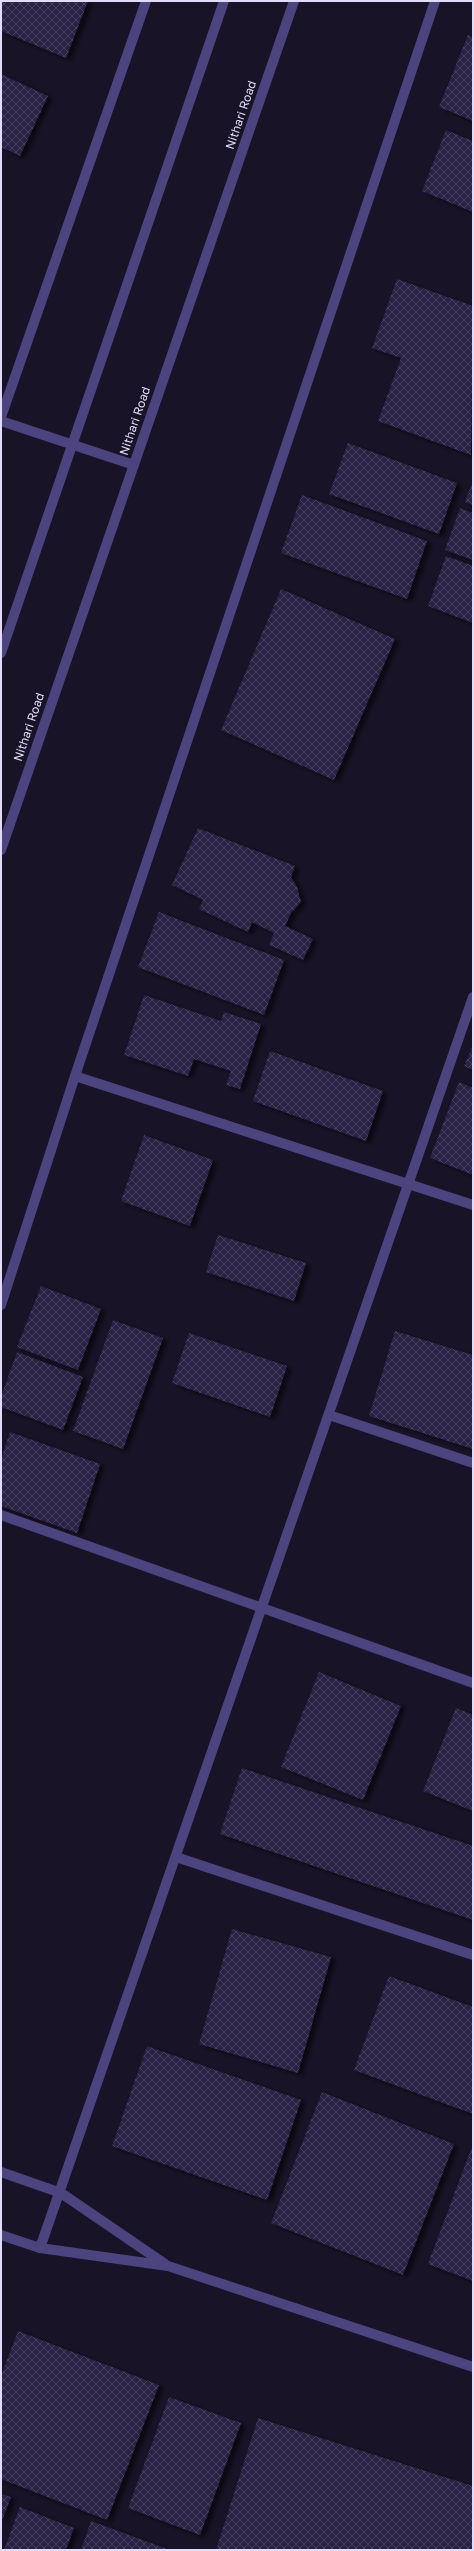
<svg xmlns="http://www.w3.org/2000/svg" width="474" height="2551" viewBox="0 0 474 2551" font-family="'Golos Text',sans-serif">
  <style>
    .building { fill: url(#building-cross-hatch); filter: url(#shadow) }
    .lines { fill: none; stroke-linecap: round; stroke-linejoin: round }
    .minor { stroke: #4b447f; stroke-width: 10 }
    .labels { text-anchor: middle; stroke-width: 4; stroke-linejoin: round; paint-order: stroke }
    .street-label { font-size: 12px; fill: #e2dcfa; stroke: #181326 }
  </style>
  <defs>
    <pattern id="building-cross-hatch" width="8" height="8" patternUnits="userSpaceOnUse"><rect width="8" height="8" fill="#2c2144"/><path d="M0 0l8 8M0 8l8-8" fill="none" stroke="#4a4160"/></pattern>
    <filter id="shadow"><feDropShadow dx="4.5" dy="2.5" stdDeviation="2" flood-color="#0009"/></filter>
  </defs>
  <rect width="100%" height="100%" fill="#181326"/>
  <g class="building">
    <path d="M1,1H88L66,58L1,31Z"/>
    <path d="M468,35L473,37V121L439,107Z"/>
    <path d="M1,74L48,96L20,156L1,147Z"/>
    <path d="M446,130L473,141V212L422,191Z"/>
    <path d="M397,279L473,306L471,455L378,421L401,358L372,348Z"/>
    <path d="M348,443L457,483L439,534L329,494Z"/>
    <path d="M473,480V505L465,502Z"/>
    <path d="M302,495L427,541L407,599L281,553Z"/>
    <path d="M460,508L473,513V560L445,550Z"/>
    <path d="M446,556L473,566V623L428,606Z"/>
    <path d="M281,589L395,639L334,780L221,730Z"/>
    <path d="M198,828L295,866L291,877L297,887L301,902L291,913L285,926L313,939L303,960L269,945L274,933L252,922L248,932L199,909L203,900L172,885Z"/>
    <path d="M159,912L284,960L264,1015L138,967Z"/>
    <path d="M144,995L221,1021L224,1012L261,1024L240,1089L226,1085L231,1071L194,1059L188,1076L124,1055Z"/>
    <path d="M473,1045V1070L464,1066Z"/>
    <path d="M270,1051L383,1091L366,1141L253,1101Z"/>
    <path d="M459,1082L473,1088V1175L430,1158Z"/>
    <path d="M144,1135L213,1160L190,1226L121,1201Z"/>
    <path d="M218,1235L306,1263L294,1301L206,1272Z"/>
    <path d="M41,1286L101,1309L78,1370L17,1347Z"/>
    <path d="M113,1320L163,1338L123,1449L73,1431Z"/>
    <path d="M395,1331L473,1355V1449L369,1416Z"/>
    <path d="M189,1333L287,1366L270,1417L172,1383Z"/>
    <path d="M17,1352L83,1377L63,1430L1,1407V1397Z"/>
    <path d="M10,1432L100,1464L77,1533L1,1506V1459Z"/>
    <path d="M319,1672L401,1706L363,1800L281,1767Z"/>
    <path d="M456,1708L473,1715V1811L423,1791Z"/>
    <path d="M242,1768L473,1846V1920L220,1834Z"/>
    <path d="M232,1929L331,1957L298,2073L199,2044Z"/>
    <path d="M389,1976L473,2007V2114L354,2070Z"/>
    <path d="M147,2046L301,2100L267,2200L112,2146Z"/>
    <path d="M322,2092L454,2144L403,2275L271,2223Z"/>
    <path d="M473,2144V2281L428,2264Z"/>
    <path d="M18,2331L159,2385L107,2520L1,2479V2376Z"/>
    <path d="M169,2397L241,2423L200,2535L128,2508Z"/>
    <path d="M258,2418L473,2486V2550H216Z"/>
    <path d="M1,2494L11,2497L1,2523Z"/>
    <path d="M20,2507L74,2528L66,2550H4Z"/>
    <path d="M91,2521L170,2550H81Z"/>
  </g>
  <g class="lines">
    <g class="minor">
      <path d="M1,417L146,1"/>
      <path d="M1,421L134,465"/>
      <path d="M1,653L224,1"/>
      <path d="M1,850L294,1"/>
      <path d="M75,1076L473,1205"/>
      <path d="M1,1305L75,1076L435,1"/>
      <path d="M329,1415L473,1463"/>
      <path d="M1,1515L473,1683"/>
      <path d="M176,1857L473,1955"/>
      <path d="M1,2172L61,2193L165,2264"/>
      <path d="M1,2235L40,2248L168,2266L473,2367"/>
      <path d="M40,2248L473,997"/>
    </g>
  </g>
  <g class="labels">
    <g class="street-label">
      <text transform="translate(241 115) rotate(-71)" y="4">Nithari Road</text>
      <text transform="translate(135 421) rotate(-71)" y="4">Nithari Road</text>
      <text transform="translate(29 727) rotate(-71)" y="4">Nithari Road</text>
    </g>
  </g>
  <rect width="474" height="2551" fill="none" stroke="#e2dcfa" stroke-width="4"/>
</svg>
